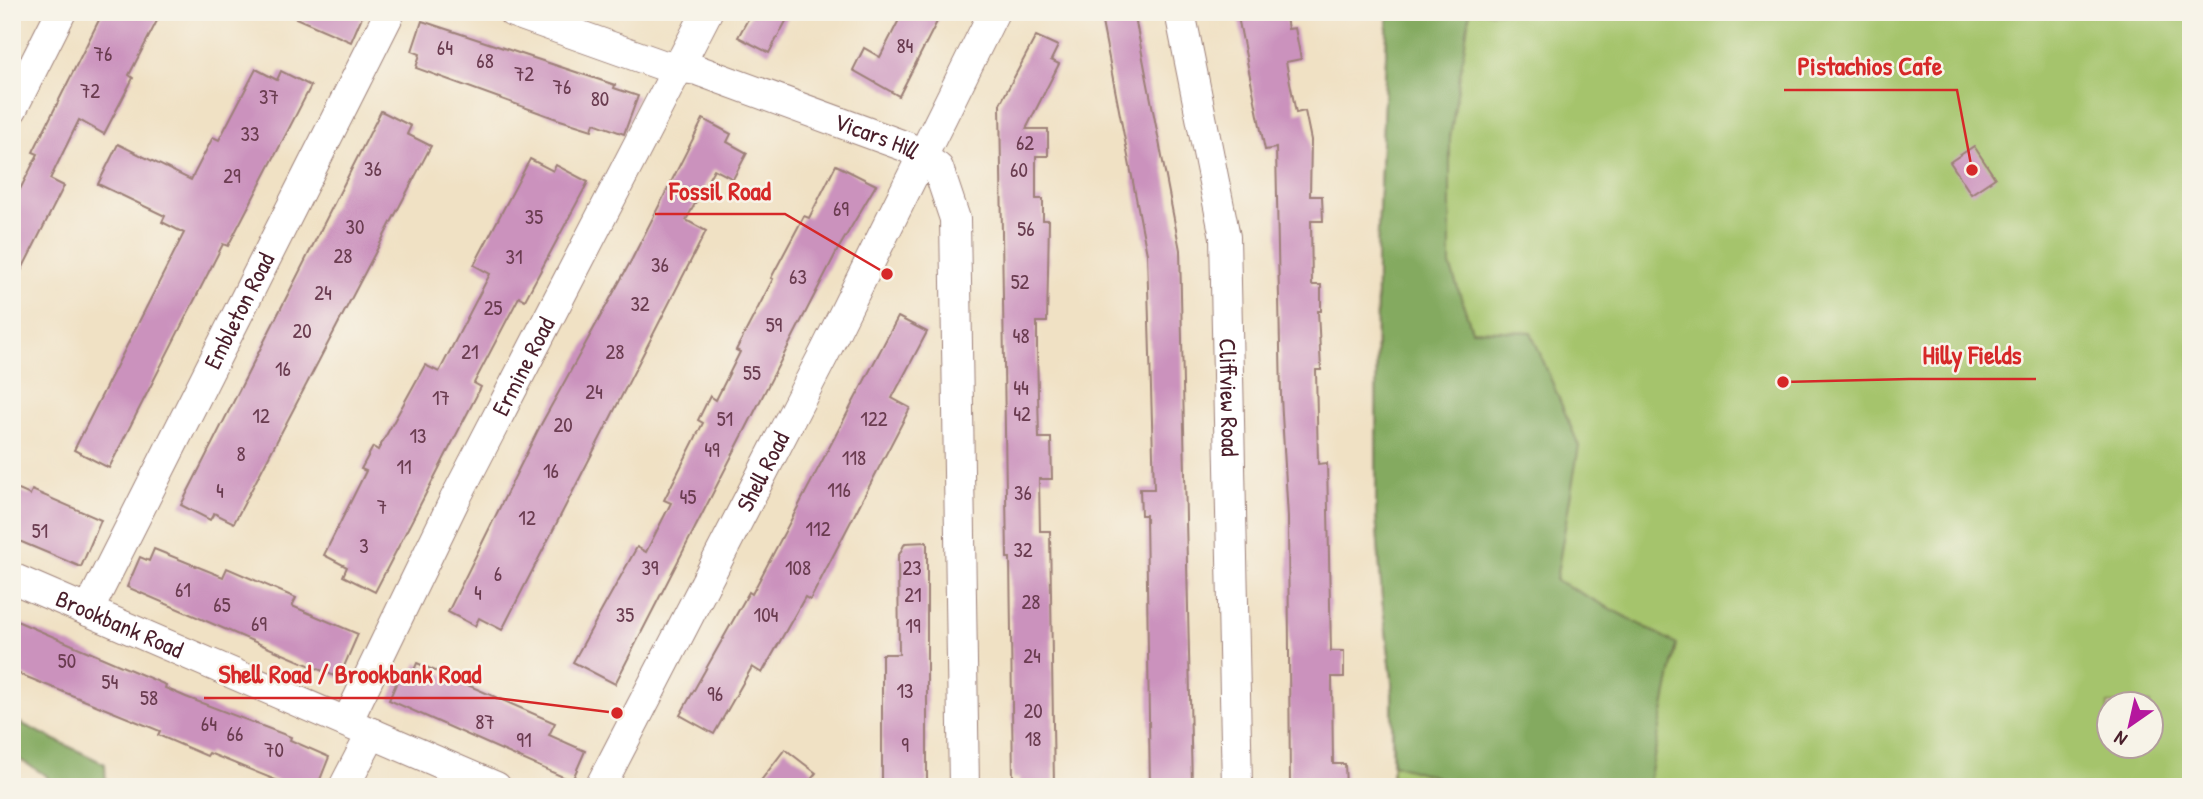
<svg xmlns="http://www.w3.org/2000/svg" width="2203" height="799" viewBox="0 0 2203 799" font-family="'Patrick Hand',sans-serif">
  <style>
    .green { fill: #a5c46c; stroke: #78724c; stroke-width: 2; fill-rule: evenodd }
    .forest { fill: #84aa60; stroke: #676446; stroke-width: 2 }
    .building { fill: #cb92bd }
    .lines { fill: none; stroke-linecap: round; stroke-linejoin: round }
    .street-casing { stroke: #9d8078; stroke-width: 32 }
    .street { stroke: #fff; stroke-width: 30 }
    .labels { text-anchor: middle; stroke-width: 5; stroke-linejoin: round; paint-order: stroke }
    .number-label { font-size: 21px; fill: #6a3c50 }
    .street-label { font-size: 24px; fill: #4a1f2b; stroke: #f7f3e8 }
    .leader { fill: none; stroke: #d62828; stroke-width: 2.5 }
    .callout-dot { fill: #d62828; stroke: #f7f3e8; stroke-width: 2.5 }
    .callout-label { font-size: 26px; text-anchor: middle; font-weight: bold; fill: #d62828; stroke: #f7f3e8; stroke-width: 5; stroke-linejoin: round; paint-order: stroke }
  </style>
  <rect width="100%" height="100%" fill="#f7f3e8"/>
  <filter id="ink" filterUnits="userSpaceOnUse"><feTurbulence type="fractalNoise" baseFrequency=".0143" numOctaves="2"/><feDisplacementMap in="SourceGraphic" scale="14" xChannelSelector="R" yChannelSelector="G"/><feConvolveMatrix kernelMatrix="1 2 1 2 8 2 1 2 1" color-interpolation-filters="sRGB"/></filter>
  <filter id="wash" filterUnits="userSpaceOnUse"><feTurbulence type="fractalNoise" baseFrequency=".00686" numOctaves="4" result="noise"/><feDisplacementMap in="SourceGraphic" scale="28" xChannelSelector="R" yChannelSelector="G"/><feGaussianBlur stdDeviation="1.57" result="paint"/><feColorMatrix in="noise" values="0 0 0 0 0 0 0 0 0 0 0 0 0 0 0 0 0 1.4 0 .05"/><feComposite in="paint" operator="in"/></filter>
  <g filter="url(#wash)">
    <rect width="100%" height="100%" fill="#f0e1c4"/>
    <path class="green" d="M1388,12H2191V787H1392V678L1382,599L1376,514L1377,253ZM2108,704H2150V746H2108Z"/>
    <g class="forest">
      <path d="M1388,12H1470L1450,138V265L1472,330L1531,332L1579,446L1556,580L1677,644L1648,787H1469L1393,764L1392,678L1382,599L1376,514L1377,253Z"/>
      <path d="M12,719L105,764L106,787H48L47,776L12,755Z"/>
    </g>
    <g id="blocks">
      <g class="building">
        <path d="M103,12H145L158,19L129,75L133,78L104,134L79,120L50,179L64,186L12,289V205L38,154L33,152Z"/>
        <path d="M282,12H364L351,42Z"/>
        <path d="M752,12H791L769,53L738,37Z"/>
        <path d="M903,12H942L899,96L853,70L864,48L880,57Z"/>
        <path d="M1100,12H1134L1180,250L1192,787H1150L1146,515H1141L1140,489H1154L1147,254Z"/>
        <path d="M1237,12H1285L1288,29L1295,28L1301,59L1286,62L1296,113L1305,111L1311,140L1310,196H1322L1323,221H1311L1312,285H1321V311H1318L1321,370H1316L1318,464L1327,463L1331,651H1344V677H1332L1333,764H1345L1346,787H1290L1288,517L1281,397L1276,148L1265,150Z"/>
        <path d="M422,21L615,85L614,88L638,96L624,134L594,123L592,130L557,119L416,68L420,54L412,51Z"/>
        <path d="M1036,36L1058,46L1051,60L1059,64L1026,129H1048V156H1036V199H1043V220H1049L1047,322H1037V349L1039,438H1051L1052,479H1039L1040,531H1050L1054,787H1019V778L1013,779L1010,558H1007L1000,104Z"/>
        <path d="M256,69L277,80L281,71L311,86L228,246L223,244L109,468L74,450L184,233L162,222L165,216L98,184L118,144L191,180L213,137L219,140Z"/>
        <path d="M381,111L411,126L407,134L431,146L234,523L214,513L210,520L181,505Z"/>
        <path d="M703,119L731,134L727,142L747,153L733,179L714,169L686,220L706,231L502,630L479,618L475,626L448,612L538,430L632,259Z"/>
        <path d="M1974,146L1995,178L1971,194L1950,162Z"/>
        <path d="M530,159L553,171L556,165L588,182L525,300L519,297L474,383L481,387L375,592L343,576L347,567L324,555L366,471L361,469L373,447L378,450L425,365L439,372L490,274L474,265Z"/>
        <path d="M836,165L876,185L837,251L615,684L573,662L637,547L646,552L671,503L664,500L703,423L698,420L710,396L716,400L740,352L736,350L773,279L771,278L804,216L809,218Z"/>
        <path d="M898,317L927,332L892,398L910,408L810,600L805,597L762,673L752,667L714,734L680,715L749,592L752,594Z"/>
        <path d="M12,487L30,495L32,490L101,520L81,567L12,538Z"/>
        <path d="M927,542V787H882V654H899L898,557L905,543Z"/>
        <path d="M154,549L223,577L227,568L296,598L292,606L358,634L339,678L127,587L140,557L149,561Z"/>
        <path d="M12,619L166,685L165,688L186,697L291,737L290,740L329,757L317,787H293L209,753L207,756L158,735L160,731L12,671Z"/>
        <path d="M417,663L555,723L549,735L585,751L572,781L389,700L402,670L412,675Z"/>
        <path d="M785,749L816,773L805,787H756Z"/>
      </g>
    </g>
  </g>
  <g filter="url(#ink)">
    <use href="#blocks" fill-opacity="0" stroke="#9d8078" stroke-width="2"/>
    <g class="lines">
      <g class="street-casing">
        <g id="street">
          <path id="s1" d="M513,12L662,65L697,70L907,147L938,168L955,219L964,787"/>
          <path id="s2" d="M1180,12L1225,237L1237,787"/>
          <path d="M12,109L61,12"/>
          <path id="s3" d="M12,578L496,787"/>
          <path id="s4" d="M88,611L390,12"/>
          <path id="s5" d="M347,722L454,501L707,12"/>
          <path d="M344,787L372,733"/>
          <path id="s6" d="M600,787L826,350L994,12"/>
        </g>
      </g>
      <use href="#street" class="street"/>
    </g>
  </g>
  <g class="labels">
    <g class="number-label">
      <text x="905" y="53">84</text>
      <text x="445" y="55">64</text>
      <text x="103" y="61">76</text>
      <text x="485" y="68">68</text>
      <text x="524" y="81">72</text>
      <text x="562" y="94">76</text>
      <text x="90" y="98">72</text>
      <text x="269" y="104">37</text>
      <text x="600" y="106">80</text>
      <text x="250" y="141">33</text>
      <text x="1025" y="150">62</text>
      <text x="373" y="176">36</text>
      <text x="1019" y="177">60</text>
      <text x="232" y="183">29</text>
      <text x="841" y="216">69</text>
      <text x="534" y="224">35</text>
      <text x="355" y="234">30</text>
      <text x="1026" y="236">56</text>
      <text x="343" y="263">28</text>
      <text x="514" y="264">31</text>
      <text x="660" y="272">36</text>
      <text x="798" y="284">63</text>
      <text x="1020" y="289">52</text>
      <text x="323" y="300">24</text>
      <text x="640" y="311">32</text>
      <text x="493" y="315">25</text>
      <text x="774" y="332">59</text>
      <text x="302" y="338">20</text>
      <text x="1021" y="343">48</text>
      <text x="470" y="359">21</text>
      <text x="615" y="359">28</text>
      <text x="283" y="376">16</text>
      <text x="752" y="380">55</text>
      <text x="1021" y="395">44</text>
      <text x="594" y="399">24</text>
      <text x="441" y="405">17</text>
      <text x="1022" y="421">42</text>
      <text x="261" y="423">12</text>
      <text x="725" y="426">51</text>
      <text x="874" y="426">122</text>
      <text x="563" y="432">20</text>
      <text x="418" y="443">13</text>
      <text x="712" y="457">49</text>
      <text x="241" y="461">8</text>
      <text x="854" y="465">118</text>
      <text x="404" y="474">11</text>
      <text x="551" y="478">16</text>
      <text x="839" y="497">116</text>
      <text x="220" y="498">4</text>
      <text x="1023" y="500">36</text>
      <text x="688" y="504">45</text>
      <text x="382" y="514">7</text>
      <text x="527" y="525">12</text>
      <text x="818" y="536">112</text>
      <text x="40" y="538">51</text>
      <text x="364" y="553">3</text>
      <text x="1023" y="557">32</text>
      <text x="650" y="575">39</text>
      <text x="798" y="575">108</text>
      <text x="912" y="575">23</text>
      <text x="498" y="581">6</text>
      <text x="183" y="597">61</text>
      <text x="478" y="600">4</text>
      <text x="913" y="602">21</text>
      <text x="1031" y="609">28</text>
      <text x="222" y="612">65</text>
      <text x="625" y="622">35</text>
      <text x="766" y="622">104</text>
      <text x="259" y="631">69</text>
      <text x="913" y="633">19</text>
      <text x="1032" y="663">24</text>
      <text x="67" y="668">50</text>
      <text x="110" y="689">54</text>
      <text x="905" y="698">13</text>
      <text x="715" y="701">96</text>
      <text x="149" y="705">58</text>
      <text x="1033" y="718">20</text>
      <text x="485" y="729">87</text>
      <text x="209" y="731">64</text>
      <text x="235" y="741">66</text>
      <text x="1033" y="746">18</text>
      <text x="524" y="747">91</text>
      <text x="905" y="752">9</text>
      <text x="274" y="757">70</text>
    </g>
    <g class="street-label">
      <text dy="8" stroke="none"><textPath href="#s1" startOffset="385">Vicars Hill</textPath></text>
      <text dy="8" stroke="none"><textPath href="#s4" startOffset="336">Embleton Road</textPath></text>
      <text dy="8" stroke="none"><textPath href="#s5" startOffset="397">Ermine Road</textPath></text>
      <text dy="8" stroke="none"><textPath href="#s2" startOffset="390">Cliffview Road</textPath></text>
      <text dy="8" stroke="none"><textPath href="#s6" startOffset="355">Shell Road</textPath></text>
      <text dy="8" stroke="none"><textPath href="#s3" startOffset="117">Brookbank Road</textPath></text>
    </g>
  </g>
  <path class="leader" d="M1972 170L1957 90H1784M887 274L785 214H655M1783 382L1909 379H2036M617 713L495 698H204"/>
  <g class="callout-dot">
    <circle cx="1972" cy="170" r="7"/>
    <circle cx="887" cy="274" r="7"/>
    <circle cx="1783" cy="382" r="7"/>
    <circle cx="617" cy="713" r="7"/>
  </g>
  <g class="callout-label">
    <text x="1870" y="75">Pistachios Cafe</text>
    <text x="720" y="200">Fossil Road</text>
    <text x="1972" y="364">Hilly Fields</text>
    <text x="350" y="683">Shell Road / Brookbank Road</text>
  </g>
  <rect width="2203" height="799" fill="none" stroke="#f7f3e8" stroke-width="42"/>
  <g transform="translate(2130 725) rotate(214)"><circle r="33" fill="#f7f3e8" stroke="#b29e9c" stroke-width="2"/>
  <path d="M0-5L12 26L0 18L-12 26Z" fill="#b5179e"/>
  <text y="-10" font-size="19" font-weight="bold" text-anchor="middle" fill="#4a1f2b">N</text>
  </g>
</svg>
